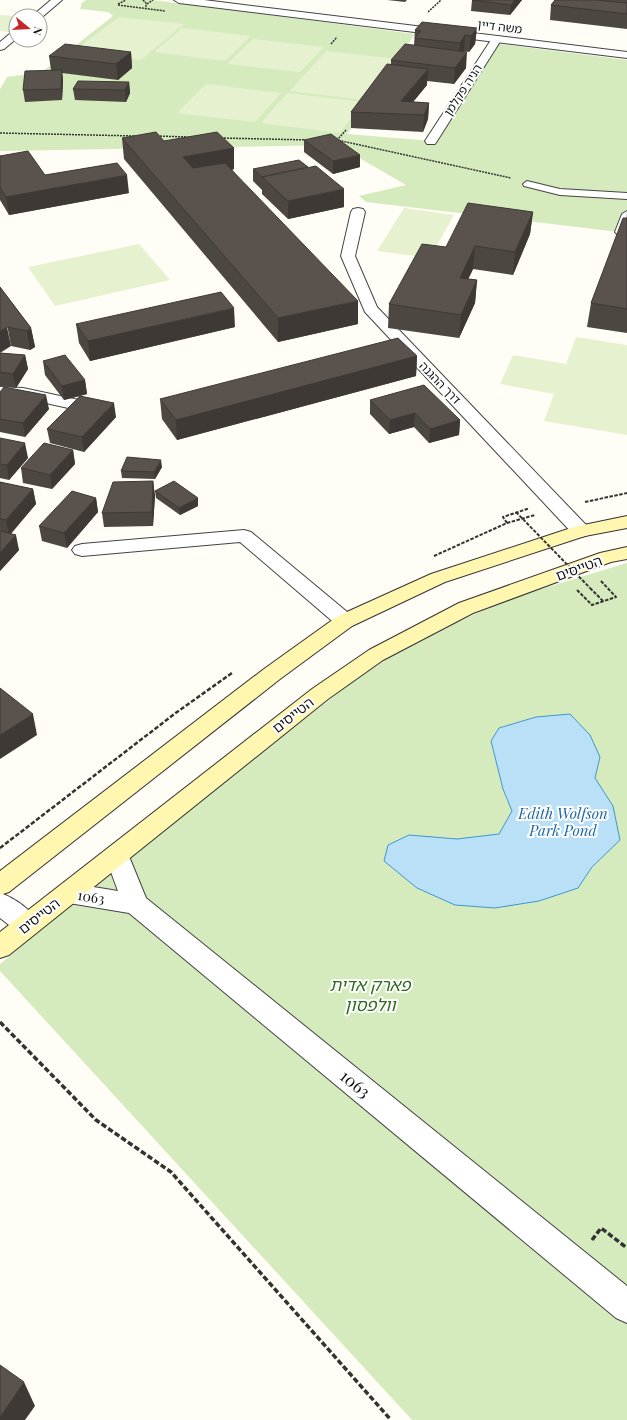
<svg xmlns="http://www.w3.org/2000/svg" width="627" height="1420" viewBox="0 0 627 1420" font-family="'Playfair Display','Noto Sans Hebrew',serif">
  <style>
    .green { fill: #d5ebbd }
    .pitch { fill: #e6f2cf }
    .water { fill: #b9e0f7; stroke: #3f96cf }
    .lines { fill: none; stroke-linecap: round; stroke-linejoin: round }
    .service-casing { stroke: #444; stroke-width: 2 }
    .minor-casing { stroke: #444; stroke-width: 2 }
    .tertiary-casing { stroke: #444; stroke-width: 2 }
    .secondary-casing { stroke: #333; stroke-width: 2 }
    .path-far3 { stroke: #333; stroke-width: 1.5; stroke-dasharray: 2 1; stroke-linecap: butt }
    .path-far2 { stroke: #333; stroke-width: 2; stroke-dasharray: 3.5 1.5; stroke-linecap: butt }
    .path-far1 { stroke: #333; stroke-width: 2.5; stroke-dasharray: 4.5 2; stroke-linecap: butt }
    .path { stroke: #333; stroke-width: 3.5; stroke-dasharray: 5.5 2.5; stroke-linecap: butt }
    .service { fill: #fff; fill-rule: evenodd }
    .minor { fill: #fff; fill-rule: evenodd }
    .tertiary { fill: #fff; fill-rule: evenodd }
    .secondary { fill: #fff6b0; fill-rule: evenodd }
    .path-bridge { stroke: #333; stroke-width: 2; stroke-dasharray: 3.5 1.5; stroke-linecap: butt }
    .wall { fill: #4d4742 }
    .shaded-wall { fill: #3f3936 }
    .building { fill: #5a524d; stroke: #3f3936 }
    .labels { text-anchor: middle; stroke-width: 4; stroke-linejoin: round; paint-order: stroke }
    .far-street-label { font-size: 12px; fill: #111; stroke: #fff }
    .street-label { font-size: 14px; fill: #111; stroke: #fff }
    .water-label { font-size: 15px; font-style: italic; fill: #1768a6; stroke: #fff }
    .near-park-label { font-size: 17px; font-style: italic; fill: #2f6b1f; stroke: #fff }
    .near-street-label { font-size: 17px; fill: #111; stroke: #fff }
  </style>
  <rect width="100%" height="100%" fill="#fffdf5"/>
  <g class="green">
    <path d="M86,0H153L415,34L347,134L431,141L492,43L627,60V233L366,202L359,196L406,185L337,145L0,151V89L7,77L42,72L113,16L108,12L80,9L82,3Z"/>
    <path d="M627,563V1420H412L0,971V964L166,828L385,656L505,600Z"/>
  </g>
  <g class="pitch">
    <path d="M0,15L16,16V30L13,33L0,31Z"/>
    <path d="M119,17L184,24L141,60L73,52Z"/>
    <path d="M182,28L251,36L225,61L154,52Z"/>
    <path d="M253,39L324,47L300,72L227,64Z"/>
    <path d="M326,51L396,59L364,100L290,91Z"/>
    <path d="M206,84L281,93L255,122L177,113Z"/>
    <path d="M287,93L363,102L340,133L261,123Z"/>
    <path d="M404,208L454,215L430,258L377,251Z"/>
    <path d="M139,244L170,280L55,306L28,267Z"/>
    <path d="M576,337L627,345V435L544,421L554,394L500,384L513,355L566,364Z"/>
  </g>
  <path class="water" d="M570,714L590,735L600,757L595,778L613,806L620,840L592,867L578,888L539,901L495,908L455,905L417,888L384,861L388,845L409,835L457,839L499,834L512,811L503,789L491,741L499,728L536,717Z"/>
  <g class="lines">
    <g class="service-casing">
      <g id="service">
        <path d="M527,181L560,189L627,193V199L560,195L524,186L523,184Z"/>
        <path d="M627,211L626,230H627V236L617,234L615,232L622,214Z"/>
      </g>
    </g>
    <g class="minor-casing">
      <g id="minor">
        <path d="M51,0H62L41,18L40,16H32Z"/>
        <path d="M16,31V39L4,49L0,50V42L12,32Z"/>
        <path d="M496,37L501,40L437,141L435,144H427L425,141L491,40Z"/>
        <path d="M358,208L363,209L365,212L355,256L377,307L588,527L590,531L588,535L581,537L574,535L365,312L341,256L351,212L353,209Z"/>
        <path d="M0,387L23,388L79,400L81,404L79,408L73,409L23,398L0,397Z"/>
        <path d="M244,530L251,532L352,616L355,621L352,626L345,628L338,626L240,542L82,556L75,554L72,550L75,546L82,544Z"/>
        <path d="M117,846L126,849L146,898L627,1286V1323L616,1318L129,913L69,903L60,900L56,893L60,886L69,883L118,891L105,856L108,849Z"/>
        <path d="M0,893C15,898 33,911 40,925L36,932L27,936L18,932L0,918Z"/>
      </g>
    </g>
    <g class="tertiary-casing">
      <path id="tertiary" d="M174,0H204L627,52V58L179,3Z"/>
    </g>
    <g class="secondary-casing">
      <g id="secondary">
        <path d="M627,516V528L585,536L445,582L352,626L280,679L9,892L0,895V871L264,669L338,616L431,574L574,527Z"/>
        <path d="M627,547V559L611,562L473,613L383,660L328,699L9,955L0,958V932L312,689L369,650L459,603L600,553Z"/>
      </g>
    </g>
    <g class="path-far3">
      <path d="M143,0L146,3V8"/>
      <path d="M118,4L126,0"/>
      <path d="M147,4L153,0"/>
      <path d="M118,5L165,11"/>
      <path d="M428,12L441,0"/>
      <path d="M331,44L337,37"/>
      <path d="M346,130L337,140L511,178"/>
      <path d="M0,133L136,136"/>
      <path d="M157,136L188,137"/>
      <path d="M221,138L310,140"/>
    </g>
    <g class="path-far2">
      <path d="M585,502L627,493"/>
      <path d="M507,523L503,517L527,509L529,510"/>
      <path d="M434,556L507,523L535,515"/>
      <path d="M590,588L603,601"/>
      <path d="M577,590L592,605L616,597L600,580"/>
    </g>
    <path class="path-far1" d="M0,848L177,712L232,673"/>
    <g class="path">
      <path d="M0,1022L96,1120L171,1172L391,1420"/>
      <path d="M592,1240L601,1228L627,1248"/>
    </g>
    <use href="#service" class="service"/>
    <use href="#minor" class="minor"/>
    <use href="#tertiary" class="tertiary"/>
    <use href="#secondary" class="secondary"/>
    <path class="path-bridge" d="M516,512L590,588"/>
  </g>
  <g class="wall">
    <path d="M387,0H407L405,2Z"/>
    <path d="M472,0H522L510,15L471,11Z"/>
    <path d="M555,0H627V29L550,20L551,5Z"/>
    <path d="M477,28L475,44L469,52L464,51L466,68L454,84L427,81V85L413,102L429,103L428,119L423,132L351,128V112L391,65V60L414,45L415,30Z"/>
    <path d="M131,52L132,68L118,80L62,73L63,81L62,100L25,102L23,90L51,70L49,56Z"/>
    <path d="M129,82L130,93L126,102L75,100L73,89Z"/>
    <path d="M122,138L164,141L234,148V169L232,170L358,324L278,342L124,159Z"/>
    <path d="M304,140L360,167L333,174L304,152Z"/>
    <path d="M0,156L45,175L129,193L9,215L0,200Z"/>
    <path d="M253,169L344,207L288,219L262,194V190L253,181Z"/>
    <path d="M533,212L530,234L513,275L473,269L468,279L477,280L475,303L459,338L388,328L389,304L446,247Z"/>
    <path d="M627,218V333L587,327L591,303Z"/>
    <path d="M0,287L31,328L35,347L30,350L11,346Z"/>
    <path d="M76,324L235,327L90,361L79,343Z"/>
    <path d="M0,353L25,355L28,369L16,388L0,386Z"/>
    <path d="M417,356L416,376L177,440L162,419L160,399Z"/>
    <path d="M43,361L85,380L87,394L80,396L116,417L84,452L50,443L47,429L80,396L64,400L45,375Z"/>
    <path d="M0,392L49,409L25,437L0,432Z"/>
    <path d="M370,400L460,420L459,435L429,443L414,427L389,434L370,414Z"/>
    <path d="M0,438L28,458L9,480L0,478Z"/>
    <path d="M73,450L75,464L52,489L23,483L21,468Z"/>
    <path d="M162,467L155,479L122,478L121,471Z"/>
    <path d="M153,481L155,496L153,526L104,527L102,513Z"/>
    <path d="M0,482L33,489L36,504L11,534L19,550L0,571Z"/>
    <path d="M155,491L198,506L180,515L156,498Z"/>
    <path d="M96,498L98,512L67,548L42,541L39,526Z"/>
  </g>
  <g class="shaded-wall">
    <path d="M515,0H522L510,15L511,5Z"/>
    <path d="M477,28L475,44L469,52L471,36Z"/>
    <path d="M465,35L464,51L458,59L460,43Z"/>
    <path d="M131,52L132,68L118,80L116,64Z"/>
    <path d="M467,52L466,68L454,84L455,68Z"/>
    <path d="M428,69L427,85L403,114L401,101Z"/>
    <path d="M62,70L63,81L62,100L61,89Z"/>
    <path d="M129,82L130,93L126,102L125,90Z"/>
    <path d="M429,103L428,119L423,132L424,115Z"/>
    <path d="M234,148V169L184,179L183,157Z"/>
    <path d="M360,155V167L333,174V161Z"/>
    <path d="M127,175L129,193L9,215L6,197Z"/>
    <path d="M344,189V207L288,219V201Z"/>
    <path d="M533,212L530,234L513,275L515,252Z"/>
    <path d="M475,246L473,269L458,301L460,278Z"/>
    <path d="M477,280L475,303L459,338L461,315Z"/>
    <path d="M358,301V324L278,342V318Z"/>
    <path d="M234,308L235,327L90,361L88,341Z"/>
    <path d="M7,327L11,346L0,353V331Z"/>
    <path d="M31,328L35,347L30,350L27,331Z"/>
    <path d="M25,355L28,369L16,388L13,374Z"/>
    <path d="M417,356L416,376L177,440L176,420Z"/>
    <path d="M85,380L87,394L64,400L62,386Z"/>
    <path d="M46,395L49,409L25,437L23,423Z"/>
    <path d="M114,403L116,417L84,452L82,437Z"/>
    <path d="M415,413L414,427L389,434L390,420Z"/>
    <path d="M460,420L459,435L429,443L430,429Z"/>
    <path d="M25,443L28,458L9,480L7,465Z"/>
    <path d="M73,450L75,464L52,489L50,475Z"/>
    <path d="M161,460L162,467L155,479L154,472Z"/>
    <path d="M153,481L155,496L153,526L152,512Z"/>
    <path d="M33,489L36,504L9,535L6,520Z"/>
    <path d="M96,498L98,512L67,548L64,533Z"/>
    <path d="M198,498V506L180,515L179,508Z"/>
    <path d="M16,535L19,550L0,571V553Z"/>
    <path d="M33,714L37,735L0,759V735Z"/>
    <path d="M24,1382L35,1406L25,1420H0V1417Z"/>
  </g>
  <g class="building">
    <path d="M472,0H515L511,5Z"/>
    <path d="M555,0H597L627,3V14L551,5Z"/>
    <path d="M422,22L477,28L471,36L465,35L460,43L415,38L421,31L415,30Z"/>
    <path d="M65,44L131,52L116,64L49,56Z"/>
    <path d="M405,44L467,52L455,68L391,60Z"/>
    <path d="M387,64L428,69L401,101L429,103L424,115L351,112Z"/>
    <path d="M62,70L61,89L23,90L25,71Z"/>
    <path d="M78,81L129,82L125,90L73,89Z"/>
    <path d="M156,132L164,141L217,132L234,148L183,157L193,168L225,163L358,301L278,318L122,138Z"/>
    <path d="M331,134L360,155L333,161L304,140Z"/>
    <path d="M28,151L45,175L117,163L127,175L6,197L0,187V156Z"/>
    <path d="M299,160L308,167L262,177L253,169Z"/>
    <path d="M316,166L344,189L288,201L262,177Z"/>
    <path d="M468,203L533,212L515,252L475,246L460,278L477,280L461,315L389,304L422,244L446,247Z"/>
    <path d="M623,218H627V309L591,303Z"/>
    <path d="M0,287L31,328L27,331L7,327L0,331Z"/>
    <path d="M221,292L234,308L88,341L76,324Z"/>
    <path d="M398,338L417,356L176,420L160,399Z"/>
    <path d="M0,353L25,355L13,374L0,372Z"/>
    <path d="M65,355L85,380L62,386L43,361Z"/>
    <path d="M424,385L460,420L430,429L415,413L390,420L370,400Z"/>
    <path d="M4,387L46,395L23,423L0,419V392Z"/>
    <path d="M80,396L114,403L82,437L47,429Z"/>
    <path d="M0,438L25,443L7,465L0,464Z"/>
    <path d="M44,443L73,450L50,475L21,468Z"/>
    <path d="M127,457L161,460L154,472L121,471Z"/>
    <path d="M153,481L152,512L102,513L113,482Z"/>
    <path d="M174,481L198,498L179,508L155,491Z"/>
    <path d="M0,482L33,489L6,520L0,519Z"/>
    <path d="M72,491L96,498L64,533L39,526Z"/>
    <path d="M0,531L16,535L0,553Z"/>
    <path d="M0,688L33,714L0,735Z"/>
    <path d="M0,1365L24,1382L0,1417Z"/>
  </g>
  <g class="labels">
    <g class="far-street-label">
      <text transform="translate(500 27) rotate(7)" y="4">משה דיין</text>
      <text transform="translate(463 90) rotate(-57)" y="4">הניה פקלמן</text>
      <text transform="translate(440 383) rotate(46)" y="4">דרך ההגנה</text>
    </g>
    <g class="street-label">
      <text transform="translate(579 568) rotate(-20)" y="5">הטייסים</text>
      <text transform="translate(293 715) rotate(-38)" y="5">הטייסים</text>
      <text transform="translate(91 897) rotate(9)" y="5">1063</text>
      <text transform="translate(39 916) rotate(-38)" y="5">הטייסים</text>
    </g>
    <g class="water-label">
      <text x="563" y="819">Edith Wolfson<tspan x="563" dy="17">Park Pond</tspan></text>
    </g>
    <g class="near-park-label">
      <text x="370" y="991">פארק אדית<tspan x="370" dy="20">וולפסון</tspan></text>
    </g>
    <g class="near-street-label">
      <text transform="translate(355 1084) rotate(39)" y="6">1063</text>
    </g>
  </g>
  <g transform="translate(28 28) rotate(108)"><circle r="19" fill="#ffffff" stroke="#a0a0a0"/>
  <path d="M0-3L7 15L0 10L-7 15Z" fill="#c4262e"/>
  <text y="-6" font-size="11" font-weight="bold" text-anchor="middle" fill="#111111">N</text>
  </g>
</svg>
